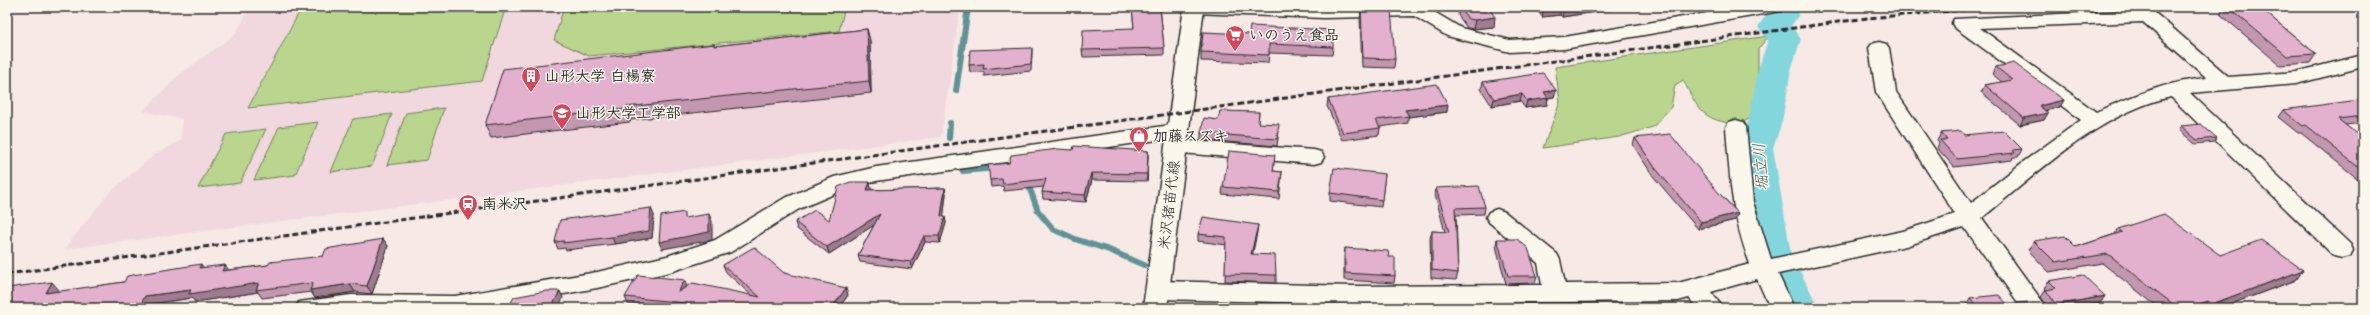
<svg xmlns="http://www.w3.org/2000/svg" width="2370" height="315" viewBox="0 0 2370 315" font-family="'Shantell Sans','Klee One',sans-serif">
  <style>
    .built { fill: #f0d8de }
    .green { fill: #bad68e; stroke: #72805c }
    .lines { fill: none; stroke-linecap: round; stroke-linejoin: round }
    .stream { stroke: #609296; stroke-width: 6 }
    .river { fill: #84d6dd; fill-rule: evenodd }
    .minor-casing { stroke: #2b2b2b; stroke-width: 3 }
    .major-casing { stroke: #2b2b2b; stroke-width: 3 }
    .minor { fill: #fbf7ec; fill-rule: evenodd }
    .major { fill: #fbf7ec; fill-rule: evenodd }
    .rail { stroke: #2b2b2b; stroke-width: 3; stroke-dasharray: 6 3; stroke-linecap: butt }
    .wall { fill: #c397b0; stroke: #2b2b2b }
    .shaded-wall { fill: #9f7b90; stroke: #2b2b2b }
    .building { fill: #e3b0cd; stroke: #2b2b2b }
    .labels { text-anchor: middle; stroke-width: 3; stroke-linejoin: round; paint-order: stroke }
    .poi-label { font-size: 15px; font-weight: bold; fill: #2b2b2b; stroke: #fbf7ec; text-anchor: start }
    .street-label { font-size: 15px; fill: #2b2b2b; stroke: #fbf7ec }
    .water-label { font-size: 16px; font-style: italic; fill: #415658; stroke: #fbf7ec }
  </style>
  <rect width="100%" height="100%" fill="#f6e9e6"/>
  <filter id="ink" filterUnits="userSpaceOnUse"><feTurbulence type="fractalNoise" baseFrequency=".025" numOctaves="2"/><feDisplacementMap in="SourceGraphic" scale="8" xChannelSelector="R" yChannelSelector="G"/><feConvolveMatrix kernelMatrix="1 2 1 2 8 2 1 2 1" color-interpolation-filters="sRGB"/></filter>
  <g filter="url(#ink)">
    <path class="built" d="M250,7H960L941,137L64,249L109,193L154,155L181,140L182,119L143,111L179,75L236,34Z"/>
    <g class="green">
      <path d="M302,7H506L482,81L248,108Z"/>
      <path d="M564,7H845L839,31L589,56L554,40Z"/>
      <path d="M1769,36L1758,49V113L1739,125C1701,119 1700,112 1683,80L1675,85L1671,107L1653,127L1619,137L1543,148L1560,102L1555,67Z"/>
      <path d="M444,108L427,160L387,165L406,113Z"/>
      <path d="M392,114L372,166L331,172L353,119Z"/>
      <path d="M318,122L295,175L254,180L279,127Z"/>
      <path d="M266,129L240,183L198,188L226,134Z"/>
    </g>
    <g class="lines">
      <g class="stream">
        <path d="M956,91L968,7"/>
        <path d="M949,138L950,123"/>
        <path d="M963,171L995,168"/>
        <path d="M1027,181L1038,211L1053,229L1075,239L1109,250L1144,265"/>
      </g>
      <path class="river" d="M1767,7H1799L1798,16L1791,26L1801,39L1791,70L1782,122L1773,148L1791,254L1819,308H1779L1751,254L1737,148L1748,122L1758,70L1768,40L1758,27L1766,15Z"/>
      <g class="minor-casing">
        <g id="minor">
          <path d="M1186,7H1426L1461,28L1510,40L1564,37L1743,7H1784L1781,11L1775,12L1564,49L1510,52L1447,36L1414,16L1324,18L1194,13L1188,12Z"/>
          <path d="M2147,10L2154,12L2229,77L2296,72L2363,55V67L2296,84L2190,93L2350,244L2353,250L2350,256L2342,258L2334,256L2171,97C2101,112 2036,174 1982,218L2047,308H2022L1964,227L1906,246L1778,274L1794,308H1770L1757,279L1711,292L1723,308H1697L1689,298L1678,301L1352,304L1158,299L1150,296L1146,290L1150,284L1158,281L1352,286L1542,285L1538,263L1489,222L1486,217L1489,212L1497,209L1505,212L1557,254L1560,260L1565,284L1678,283L1750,264C1731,213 1730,180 1726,127L1729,122L1736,120L1743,122L1746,127L1753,202L1771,259L1903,231L1955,214L1876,92L1869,48L1872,44L1879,42L1886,44L1889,48L1896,92L1971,203L2023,162L2081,120L1954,27L1952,23L1954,19ZM2143,22L2207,78C2167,81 2133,96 2096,112L1980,28Z"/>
          <path d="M1178,124L1185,126L1188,131L1185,136L876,181L848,188L799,209L731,252L670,272L597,288L487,308H295L299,302L351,295L455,296L597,272L667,256L715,240L783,199L834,177L876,167Z"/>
          <path d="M1176,140L1314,150L1321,152L1324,157L1321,162L1314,164L1169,152L1166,147L1169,142Z"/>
        </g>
      </g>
      <g class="major-casing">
        <path id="major" d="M1184,7H1204L1167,308H1143Z"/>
      </g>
      <use href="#minor" class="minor"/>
      <use href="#major" class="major"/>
      <g class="rail">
        <path d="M2309,7L2363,10"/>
        <path d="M7,274L1867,18L1998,7"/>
      </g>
    </g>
    <g class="wall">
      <path d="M1132,7H1160L1164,48V55L1083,57L1082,50L1134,28Z"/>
      <path d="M1459,7H1460L1494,27L1473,29L1467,28L1458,15Z"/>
      <path d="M1535,7H1628L1562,17L1560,15L1542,17Z"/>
      <path d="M2224,7H2259L2316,54L2310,63L2280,65L2220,14Z"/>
      <path d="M1361,9L1395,59L1394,68L1362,67L1360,19Z"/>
      <path d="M867,29L870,41L871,93L630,120V122L491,138L485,125L714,44L715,46Z"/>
      <path d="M1203,32L1333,47L1332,55L1269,53L1268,63L1201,61V52Z"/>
      <path d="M1032,48V55L1031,71L984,76V72H970L969,65Z"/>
      <path d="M1996,67L2064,100L2060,107L2045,111L2048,113L2044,120L2020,125L1981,92L1985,85L2002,82L1992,74Z"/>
      <path d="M1483,82L1556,90L1554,97L1548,98L1547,105L1525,108L1520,101L1492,106L1481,89Z"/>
      <path d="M1328,99L1447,112L1408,117V123L1380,127V128L1379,135L1342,140L1327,106Z"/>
      <path d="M2363,103V123L2345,125L2363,139V183L2301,133H2298L2278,117L2283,110Z"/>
      <path d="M1259,112L1258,123L1279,131L1277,146L1201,140V133L1218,120Z"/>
      <path d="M2181,126L2217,138L2215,142L2195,144L2179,130Z"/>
      <path d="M1941,133L1964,135L2022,149L2018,157H2013L2012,160L1954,167L1937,148L1939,143L1937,141Z"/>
      <path d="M1635,138L1718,192L1738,213L1735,220L1698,229L1653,176L1633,145Z"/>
      <path d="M1073,150L1148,151L1147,181L1092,180L1086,202L1043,199L1042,192L1044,187L1004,191L1003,186L991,187L990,180L1009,163Z"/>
      <path d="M1274,162L1273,171L1282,172L1279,199L1222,194L1223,187Z"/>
      <path d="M1385,174L1381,207L1330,201V193Z"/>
      <path d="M870,182L871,189V190L945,188L946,194L943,217H945L946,223L940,243L925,242L912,269L860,262L858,255L874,225L829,254L797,229L795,222L829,220Z"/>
      <path d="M1436,188L1485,207L1484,214L1456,215L1458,273L1456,280L1431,278L1430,238L1432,231L1445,232L1435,195Z"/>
      <path d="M654,215L652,238L615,244L566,250L565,248L558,249L555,242Z"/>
      <path d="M2118,229L2220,255L2303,270L2296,280L2220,308H2159L2102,263L2049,272L2028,250L2034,241L2076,247L2115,234Z"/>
      <path d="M1257,232L1252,254L1276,275V283L1225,281L1226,245L1198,241V234Z"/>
      <path d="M383,239L388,246L372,294L355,292L315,298L311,292L262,298L258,292L195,302L192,298L151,304L149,308H7L59,290L58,292L124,282L204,268L229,270L268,265L323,256Z"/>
      <path d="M1497,239L1537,276L1535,283L1506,284L1496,246Z"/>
      <path d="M1345,248L1389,257L1395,276L1394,283L1344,280V256Z"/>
      <path d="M723,265L784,273L848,295L839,308H667L628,304L625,297L687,287L752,296L726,272Z"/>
      <path d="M2049,281L2105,296L2100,303L2074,308H2049L2041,297L2046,290L2044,288Z"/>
      <path d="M1970,298L2007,304L2032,308H1968L1966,305Z"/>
    </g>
    <g class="shaded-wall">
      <path d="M1551,7H1561L1560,15L1542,17L1544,8Z"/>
      <path d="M1569,7H1628L1562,17L1564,8Z"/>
      <path d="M1495,17L1494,27L1473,29L1475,20Z"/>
      <path d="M867,29L870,41L871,93L869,81Z"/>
      <path d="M1556,90L1554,97L1548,98L1547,105L1525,108L1527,101L1544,92Z"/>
      <path d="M1522,94L1520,101L1492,106L1494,99Z"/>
      <path d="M2064,100L2060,107L2035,113L2039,106Z"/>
      <path d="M1448,105L1447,112L1408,117L1405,110Z"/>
      <path d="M626,107L630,120V122L625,109Z"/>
      <path d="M2048,113L2044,120L2020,125L2024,118Z"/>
      <path d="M1148,151V158L1147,181V174Z"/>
      <path d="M1091,173L1092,180L1086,202L1085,195Z"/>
      <path d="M870,182L871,189L869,197L867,190Z"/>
      <path d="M945,188L946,194L943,223L941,216Z"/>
      <path d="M651,208L654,215L652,238L615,244L612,237Z"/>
      <path d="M1738,213L1735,220L1698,229L1701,222Z"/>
      <path d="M709,214L712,221V240L662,249L659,242Z"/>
      <path d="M880,214L882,220L829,254L827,247Z"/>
      <path d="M945,217L946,223L940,243L939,236Z"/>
      <path d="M1258,225L1257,232L1251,262V254Z"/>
      <path d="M924,236L925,242L912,269L911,262Z"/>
      <path d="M383,239L388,246L372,294L367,286Z"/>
      <path d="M201,264L207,272L199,268Z"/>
      <path d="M225,265L231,273L222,271Z"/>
      <path d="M2303,270L2296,280L2220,308H2209L2212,304Z"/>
      <path d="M685,280L687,287L678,292Z"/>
      <path d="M52,282L59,290L52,301L46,293Z"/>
      <path d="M259,283L256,290L258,292L195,302L192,298L151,304L149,308H137L145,296L191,290Z"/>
      <path d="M350,284L355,292L315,298L310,290Z"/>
      <path d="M846,288L848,295L839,308H832Z"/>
      <path d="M560,291L563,298L558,308H551Z"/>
      <path d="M2105,296L2100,303L2074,308H2054L2056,305Z"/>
      <path d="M2208,301L2203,308H2189Z"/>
    </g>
    <g class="building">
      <path d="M1132,7H1160L1164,48L1082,50L1083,30L1134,28Z"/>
      <path d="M1460,7H1488L1495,17L1475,20L1468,19Z"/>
      <path d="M2228,7H2259L2316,54L2287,56Z"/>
      <path d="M1361,9H1391L1395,59L1363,58Z"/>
      <path d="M1250,26L1333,30V47L1269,44V55L1201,52L1203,32L1249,34Z"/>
      <path d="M867,29L869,81L626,107L625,109L485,125L503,69L714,44V46Z"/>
      <path d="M1032,48L1031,64L983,69L984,64L969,65L970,50Z"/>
      <path d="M2014,63L2064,100L2039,106L2048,113L2024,118L1985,85L2012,80L1996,67Z"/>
      <path d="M1543,73L1556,90L1544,92L1548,98L1527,101L1522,94L1494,99L1483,82Z"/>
      <path d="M1437,84L1448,105L1405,110L1409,116L1376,120L1380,128L1343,133L1328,99Z"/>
      <path d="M2359,100L2363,103V116L2338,119L2363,139V171L2306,125L2303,126L2283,110Z"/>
      <path d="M1220,111L1259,112L1258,123L1279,124L1277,139L1201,133L1204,118L1218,120Z"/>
      <path d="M2201,124L2217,138L2197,140L2181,126Z"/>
      <path d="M1961,131L1964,135L2004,131L2022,149L2013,150L2015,153L1957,159L1940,140H1947L1941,133Z"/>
      <path d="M1670,134L1718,192L1738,213L1701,222L1656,169L1635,138Z"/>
      <path d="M1074,146L1148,151L1147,174L1091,173L1085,195L1042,192L1046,179L1003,184L1002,179L990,180L988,165L1009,163L1011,155L1058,149L1073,150Z"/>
      <path d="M1229,151L1275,155L1273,171L1282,172L1279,192L1223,187Z"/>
      <path d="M1334,168L1385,174L1382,200L1330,193Z"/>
      <path d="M850,182H870L867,190L945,188L941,216L945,217L939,236H924L911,262L858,255L880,214L827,247L795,222L815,210L829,220L838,187Z"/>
      <path d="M1479,186L1485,207L1455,208L1458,273L1432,270V231L1449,232L1436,188Z"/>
      <path d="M651,208L649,231L612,237L563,243L564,241L555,242L560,220Z"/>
      <path d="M684,212V218L709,214V232L659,242L661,216Z"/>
      <path d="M2164,214L2220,255L2261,240L2303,270L2212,304L2208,301L2189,308H2178L2108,254L2055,262L2034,241L2065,236L2076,247L2122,232L2118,229Z"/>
      <path d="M1203,217L1258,225L1251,254L1275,255L1276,275L1225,274L1226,237L1198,234Z"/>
      <path d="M383,239L367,286L350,284L310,290L313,283L256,290L259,283L189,294L191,290L145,296L139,308H7V288L52,282L46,293L124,282L127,276L201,264L199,268L225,265L222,271L268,265L270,262L323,256L326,249Z"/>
      <path d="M1497,239H1517L1528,248L1537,276H1508Z"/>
      <path d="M754,247L784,273L846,288L832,308H694L684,306L686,303L625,297L638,275L685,280L678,292L693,283L760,297L723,265Z"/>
      <path d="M1345,248L1388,251L1389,257H1395V276L1345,273Z"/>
      <path d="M2083,275L2105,296L2056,305L2046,290L2056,288L2049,281Z"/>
      <path d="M546,291H560L551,308H508L514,297Z"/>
      <path d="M1999,295L2007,304L2027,302L2032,308H1978L1970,298Z"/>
    </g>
  </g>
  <defs>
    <g id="supermarket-pin" transform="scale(1)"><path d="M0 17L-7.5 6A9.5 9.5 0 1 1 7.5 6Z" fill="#d1495b" stroke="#fbf7ec"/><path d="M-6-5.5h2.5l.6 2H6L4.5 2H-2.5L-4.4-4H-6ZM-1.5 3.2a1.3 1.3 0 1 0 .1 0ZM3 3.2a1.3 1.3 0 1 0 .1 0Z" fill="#fff"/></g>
    <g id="building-pin" transform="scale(1)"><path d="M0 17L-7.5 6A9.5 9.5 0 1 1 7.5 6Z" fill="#d1495b" stroke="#fbf7ec"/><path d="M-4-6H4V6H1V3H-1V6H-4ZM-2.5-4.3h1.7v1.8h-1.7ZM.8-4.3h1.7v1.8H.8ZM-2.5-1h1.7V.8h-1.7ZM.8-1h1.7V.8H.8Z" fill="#fff"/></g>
    <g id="university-pin" transform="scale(1)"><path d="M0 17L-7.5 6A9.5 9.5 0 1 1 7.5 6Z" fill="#d1495b" stroke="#fbf7ec"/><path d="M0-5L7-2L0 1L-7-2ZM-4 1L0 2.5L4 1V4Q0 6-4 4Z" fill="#fff"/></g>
    <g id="shop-pin" transform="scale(1)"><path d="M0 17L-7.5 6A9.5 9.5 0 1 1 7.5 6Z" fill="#d1495b" stroke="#fbf7ec"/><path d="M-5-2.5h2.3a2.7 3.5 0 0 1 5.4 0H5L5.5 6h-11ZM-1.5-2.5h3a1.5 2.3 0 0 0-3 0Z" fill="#fff"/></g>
    <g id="station-pin" transform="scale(1)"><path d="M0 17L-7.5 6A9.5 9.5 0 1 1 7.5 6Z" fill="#d1495b" stroke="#fbf7ec"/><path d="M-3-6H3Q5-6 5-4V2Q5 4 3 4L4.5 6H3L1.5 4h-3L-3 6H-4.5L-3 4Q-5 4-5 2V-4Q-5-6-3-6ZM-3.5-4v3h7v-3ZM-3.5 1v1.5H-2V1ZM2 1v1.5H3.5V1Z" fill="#fff"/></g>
  </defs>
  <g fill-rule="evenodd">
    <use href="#supermarket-pin" x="1235" y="35"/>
    <use href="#building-pin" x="531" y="76"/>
    <use href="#university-pin" x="562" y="113"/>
    <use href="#shop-pin" x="1139" y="136"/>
    <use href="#station-pin" x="468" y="204"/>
  </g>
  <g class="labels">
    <g class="poi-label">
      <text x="1249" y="40">いのうえ食品</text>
      <text x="545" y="81">山形大学 白楊寮</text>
      <text x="576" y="118">山形大学工学部</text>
      <text x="1153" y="141">加藤スズキ</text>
      <text x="482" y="209">南米沢</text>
    </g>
    <g class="street-label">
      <text transform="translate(1169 205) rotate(-83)" y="5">米沢猪苗代線</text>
    </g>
    <g class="water-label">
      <text transform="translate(1760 167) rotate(-95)" y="6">堀立川</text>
    </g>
  </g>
  <rect width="2370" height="315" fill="none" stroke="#fbf7ec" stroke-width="24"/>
  <rect x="12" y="12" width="2346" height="291" fill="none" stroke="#2b2b2b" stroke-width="1.5" filter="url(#ink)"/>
</svg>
